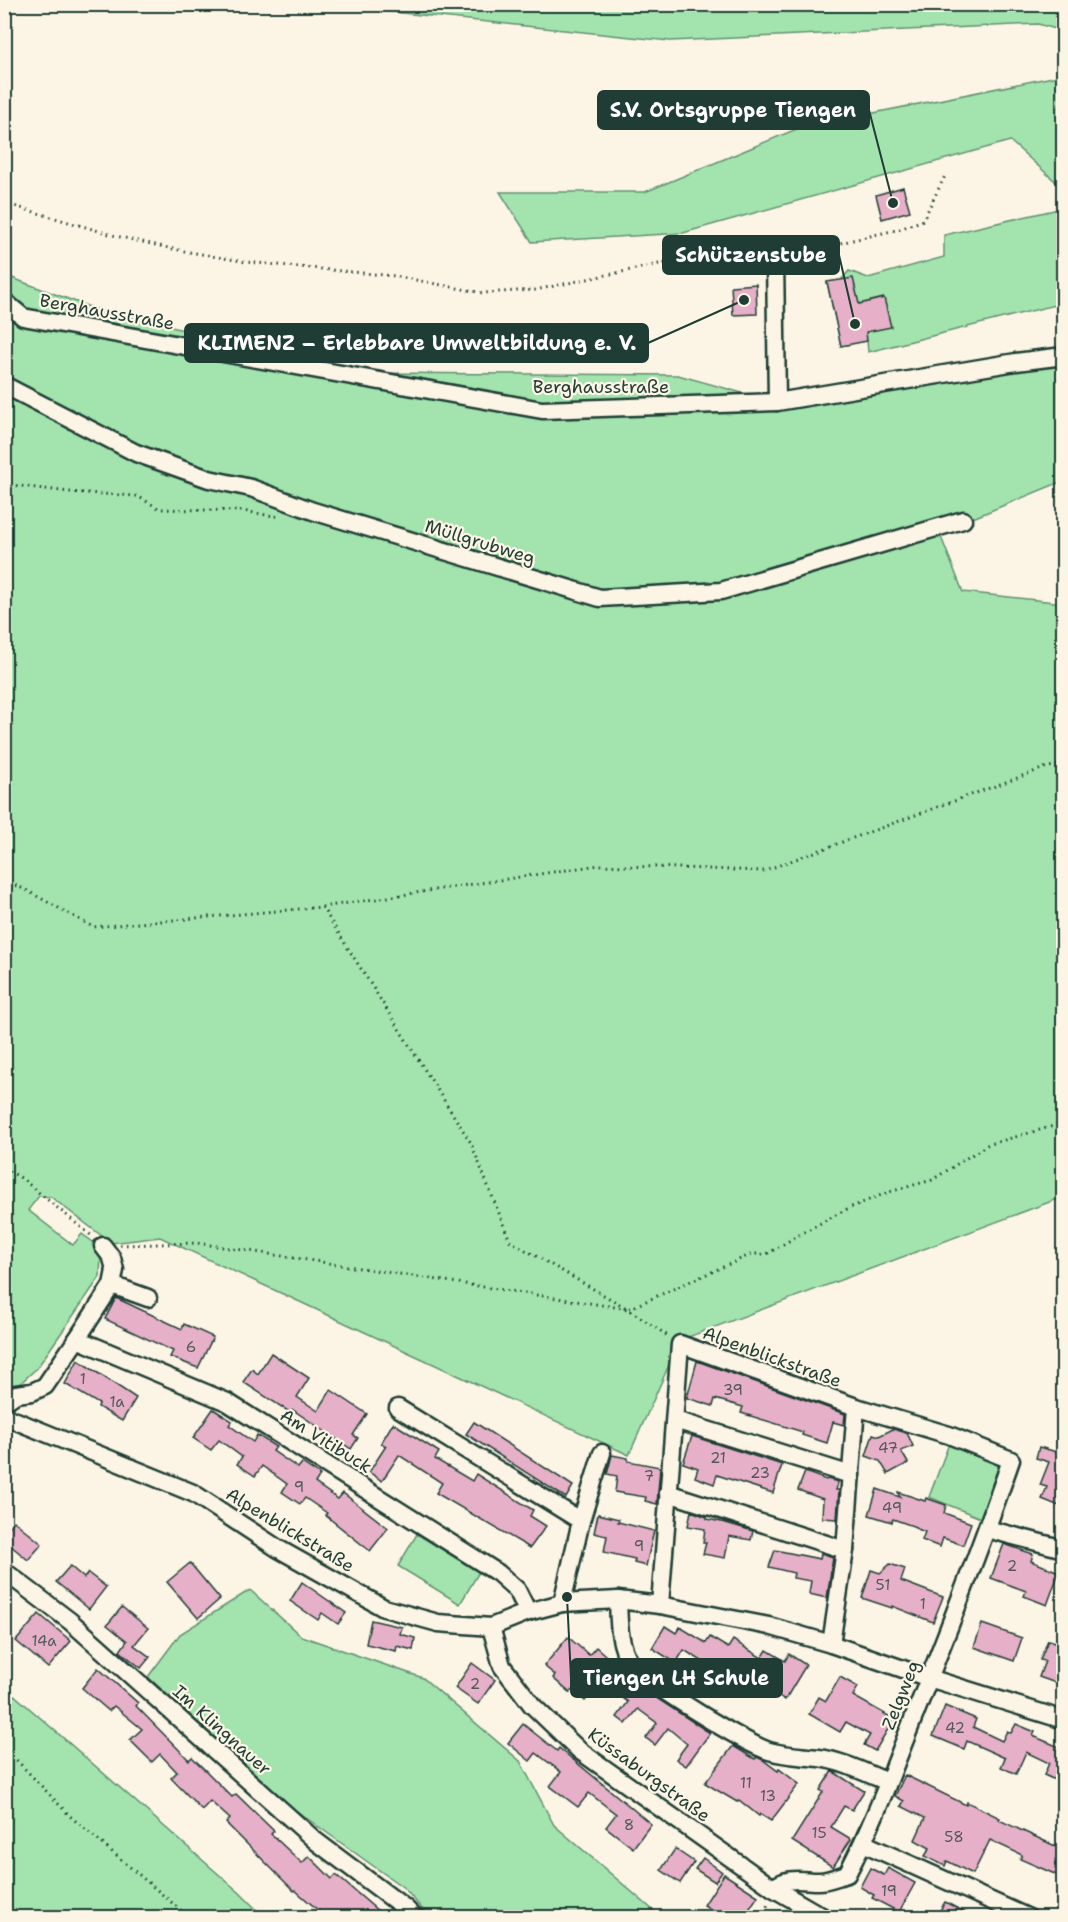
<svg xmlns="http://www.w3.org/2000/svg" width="1068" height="1922" viewBox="0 0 1068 1922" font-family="'Shantell Sans',sans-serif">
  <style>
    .green { fill: #a3e4ae; stroke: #619071; stroke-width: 1.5 }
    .building { fill: #e6b0c8; stroke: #1f3d34; stroke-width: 1.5 }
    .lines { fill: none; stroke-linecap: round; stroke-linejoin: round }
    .minor-casing { stroke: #1f3d34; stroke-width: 21 }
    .path { stroke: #1f3d34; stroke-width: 3; stroke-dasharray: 1.5 4.5; stroke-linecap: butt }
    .minor { stroke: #fcf5e5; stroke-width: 16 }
    .labels { text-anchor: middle; stroke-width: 4.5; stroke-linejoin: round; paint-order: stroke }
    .number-label { font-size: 15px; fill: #515a59 }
    .street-label { font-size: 18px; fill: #1f3d34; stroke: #fcf5e5 }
    .leader { fill: none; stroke: #1f3d34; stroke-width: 2 }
    .callout-dot { fill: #1f3d34; stroke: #fcf5e5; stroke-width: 2 }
    .callout { fill: #1f3d34; stroke: #1f3d34; stroke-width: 2 }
    .callout-label { font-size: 20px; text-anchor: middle; font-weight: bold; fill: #fff }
  </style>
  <rect width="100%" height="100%" fill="#fcf5e5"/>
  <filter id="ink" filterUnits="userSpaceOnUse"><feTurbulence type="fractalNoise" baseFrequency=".0167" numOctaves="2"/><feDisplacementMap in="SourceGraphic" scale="12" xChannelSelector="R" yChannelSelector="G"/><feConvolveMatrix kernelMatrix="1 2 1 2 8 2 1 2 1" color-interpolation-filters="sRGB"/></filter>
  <g filter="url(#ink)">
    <g class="green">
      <path d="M1063,4V31L1038,24L670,41L324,5Z"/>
      <path d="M1063,75V188L1010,141L683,233L532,242L500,192H645L799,128Z"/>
      <path d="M1063,208V303L868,352L867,341L841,346L827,282L841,280L849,271L868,278L944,257V235Z"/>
      <path d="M4,275L95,309L366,373L678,375L778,403L1063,346V481L939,532L963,592L1063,603V1197L680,1340L629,1455L160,1237L111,1243L51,1197L39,1196L28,1210L73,1245L82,1234L97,1245L101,1254L100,1277L37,1368L16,1387L4,1380Z"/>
      <path d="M950,1441L998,1462L1001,1468L983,1519L929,1497Z"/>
      <path d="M417,1534L479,1572L460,1604L398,1566Z"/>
      <path d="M250,1590L301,1636L423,1678L520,1761L554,1825L661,1917H429L404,1888L291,1807L148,1677L180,1634Z"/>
      <path d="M4,1686L240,1893L264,1917H5Z"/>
    </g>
    <g class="building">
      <path d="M903,187L910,211L882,219L876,195Z"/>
      <path d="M853,278L859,304L884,298L891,327L866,332L867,341L841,346L827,282Z"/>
      <path d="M756,284L757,314L733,315L731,286Z"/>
      <path d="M116,1298L182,1329L184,1324L213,1337L198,1368L170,1357L173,1351L105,1319Z"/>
      <path d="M271,1353L309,1378L297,1397L318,1411L331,1390L367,1414L353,1435L358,1438L351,1449L293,1410L291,1413L243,1382L252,1369L258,1374Z"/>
      <path d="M78,1360L136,1398L122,1421L98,1407L99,1404L65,1384Z"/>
      <path d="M697,1361L845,1414L844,1425L833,1422L827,1443L802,1435L803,1432L741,1413L743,1407L715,1399L713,1406L687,1398Z"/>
      <path d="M213,1409L232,1421L229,1425L253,1442L257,1435L276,1447L273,1451L298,1468L302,1463L320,1475L315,1483L338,1499L343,1493L388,1528L370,1551L325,1515L327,1513L305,1498L300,1504L282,1492L287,1484L262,1466L255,1476L237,1464L242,1457L219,1440L211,1450L193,1438Z"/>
      <path d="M474,1422L573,1486L566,1498L466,1434Z"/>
      <path d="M393,1423L439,1452L435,1459L472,1481L476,1474L533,1510L530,1516L546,1526L530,1548L436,1493L442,1483L399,1455L382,1481L369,1472L386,1446L381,1443Z"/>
      <path d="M893,1429L907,1433L913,1446L901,1451L908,1463L888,1474L880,1461L866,1456L873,1434L879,1436Z"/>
      <path d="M692,1436L782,1465L773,1493L717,1475L714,1484L695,1477L698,1468L683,1463Z"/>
      <path d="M1039,1447L1064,1454L1060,1472L1064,1473V1508L1042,1499L1047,1487L1040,1485L1049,1462L1036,1458Z"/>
      <path d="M612,1455L628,1458V1461L660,1467L657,1504L645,1501L646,1497L615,1492L617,1476L607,1474Z"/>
      <path d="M805,1472L826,1480L827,1479L838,1482L836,1490H839L837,1519L822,1518L823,1499L798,1490Z"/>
      <path d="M877,1489L900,1497L898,1492L925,1501L926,1498L946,1505L944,1513L971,1523L963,1545L943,1538L940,1547L922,1540L925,1532L915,1528L916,1527L893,1519L892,1522L869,1515Z"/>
      <path d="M691,1511L707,1517V1519L726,1523L753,1531L751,1540L729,1536L725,1558L703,1554L706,1543H703L705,1529L688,1526Z"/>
      <path d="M598,1514L619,1519L618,1522L654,1531L646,1566L634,1563L635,1559L604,1552L607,1536L594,1533Z"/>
      <path d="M14,1521L42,1544L28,1560L4,1540V1533Z"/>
      <path d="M1004,1544L1033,1554L1031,1561L1059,1572L1047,1605L1024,1596L1026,1591L991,1578Z"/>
      <path d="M775,1550L820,1559L821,1553L833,1557L827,1598L809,1594L811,1581L793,1578L794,1573L769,1567Z"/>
      <path d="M190,1563L220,1599L198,1618L167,1582Z"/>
      <path d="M890,1564L905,1569L901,1581L943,1597L933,1622L892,1606V1608L862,1598L871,1570L880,1573Z"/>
      <path d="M70,1566L84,1578L88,1573L106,1587L89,1609L56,1582Z"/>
      <path d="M302,1582L346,1613L338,1624L322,1613L318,1620L290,1601Z"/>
      <path d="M122,1607L148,1628L134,1645L150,1657L141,1668L120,1651L127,1641L107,1625Z"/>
      <path d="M39,1614L71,1641L48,1668L16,1641Z"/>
      <path d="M371,1620L402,1627L400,1634L415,1638L413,1650L397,1646L396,1651L366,1644Z"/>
      <path d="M982,1624L1022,1638L1014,1661L974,1647Z"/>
      <path d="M665,1626L676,1633L680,1627L706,1643L710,1637L728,1648L733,1640L762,1658L767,1650L785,1661L789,1654L806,1665L785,1700L773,1692L777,1684L744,1663L728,1688L715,1679L720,1672L684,1650L676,1663L652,1648Z"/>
      <path d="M568,1637L589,1655L596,1647L647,1692L710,1733L686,1766L676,1759L687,1744L668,1728L655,1745L646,1738L657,1723L638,1709L626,1724L617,1717L628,1702L601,1682L585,1701L572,1690L570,1693L553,1678L555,1675L544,1666Z"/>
      <path d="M1048,1640L1064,1645V1686L1039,1677L1045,1661L1040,1660Z"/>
      <path d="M472,1663L495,1680L478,1704L455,1688Z"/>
      <path d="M98,1668L138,1703L136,1706L189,1760L192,1757L232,1797L236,1794L274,1831L271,1834L302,1863L309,1856L332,1879L336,1875L385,1917H326L295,1890L294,1891L226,1823L230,1819L210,1801L202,1810L171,1778L177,1772L160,1754L152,1762L130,1740L142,1729L114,1706L109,1711L82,1688Z"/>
      <path d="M840,1677L858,1687L853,1696L894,1719L875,1751L864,1745L870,1735L846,1722L840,1732L809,1714L819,1697L826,1701Z"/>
      <path d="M945,1706L976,1719L973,1727L1002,1741L1007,1731L1011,1733L1016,1724L1035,1732L1033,1736L1064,1749V1784L1044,1775L1049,1763L1026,1752L1016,1774L1001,1767L1005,1758L967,1741L964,1749L933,1736Z"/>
      <path d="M523,1724L557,1751L559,1748L651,1824L633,1848L606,1827L616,1814L589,1793L578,1807L550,1786L561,1772L536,1753L530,1761L508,1743Z"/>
      <path d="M733,1746L755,1759L757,1757L763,1760L778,1771L779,1769L799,1784L771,1821L760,1814L759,1816L739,1800L737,1802L705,1783Z"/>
      <path d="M832,1771L864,1791L852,1810L844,1806L831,1827L851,1839L833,1867L792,1841L823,1792L820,1790Z"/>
      <path d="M905,1775L966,1805L967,1802L1000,1818L999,1820L1064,1850V1878L1020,1859L1022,1855L990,1840L973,1874L947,1861L945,1866L925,1856L930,1848L915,1840L925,1818L901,1806L904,1801L895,1796Z"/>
      <path d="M675,1849L694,1862L680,1883L661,1870Z"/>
      <path d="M703,1858L722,1872L715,1882L695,1869Z"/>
      <path d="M870,1868L884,1875L888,1868L915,1883L899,1912L872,1898L874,1895L860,1887Z"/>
      <path d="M724,1874L758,1896L744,1917H723L704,1905Z"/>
      <path d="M945,1902L974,1917H936Z"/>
    </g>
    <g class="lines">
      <g class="minor-casing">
        <g id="minor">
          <path d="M775,258L777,402"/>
          <path d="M4,301L23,317L542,410L777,402L1016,362L1064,356"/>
          <path d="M4,385L136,453L209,479L251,488L313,511L600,598L721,591L963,520"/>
          <path d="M112,1285L148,1298"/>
          <path d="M77,1339L227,1402L498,1573L517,1590L528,1612"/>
          <path d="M4,1402L16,1394L32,1392L45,1386L77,1339L112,1285L115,1270L112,1258L103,1246"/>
          <path d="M398,1408L581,1521"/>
          <path d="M4,1416L193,1493L277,1548L384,1608L438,1623L491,1627L528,1612L562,1603L618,1600L660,1605L769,1626L831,1644L929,1678L1064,1720"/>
          <path d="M675,1420L851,1475"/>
          <path d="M668,1493L845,1550"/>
          <path d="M987,1529L1064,1549"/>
          <path d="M4,1571L70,1621L317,1842L405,1908L415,1918"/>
          <path d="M618,1600C619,1621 618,1643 630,1662C642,1681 746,1744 769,1751C786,1756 801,1756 819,1758C842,1761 866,1773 888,1782"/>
          <path d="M562,1603L581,1521L602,1453"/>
          <path d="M660,1605L680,1344L856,1407L949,1435L1011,1460C982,1544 950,1626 917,1709C895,1764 875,1821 847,1874C839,1876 828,1881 819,1881C801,1881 789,1876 773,1888"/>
          <path d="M491,1627L502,1666L532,1705L580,1751L773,1888L825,1918"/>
          <path d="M831,1644L845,1550L856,1407"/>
          <path d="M863,1843L1029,1918"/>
        </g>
      </g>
      <g class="path">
        <path d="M4,203L116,236L173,249L246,262L395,276L483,293L535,290L664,263L761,257"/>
        <path d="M788,255L900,229L923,220L946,174"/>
        <path d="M4,484L69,492L137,496L160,509L242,511L280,517"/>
        <path d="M4,881L24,889L93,927L322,907L599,865L763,871L1047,767L1064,765"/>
        <path d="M322,907L471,1143L510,1241L628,1309L752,1254H767L802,1233L849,1208L889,1192L932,1180L987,1145L1064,1123"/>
        <path d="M4,1168L21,1178L93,1237"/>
        <path d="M120,1245L197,1243L628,1309L668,1336"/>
        <path d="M4,1747L71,1817L190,1918"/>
        <path d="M763,1918L768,1904"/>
      </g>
      <use href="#minor" class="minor"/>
    </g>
  </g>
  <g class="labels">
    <g class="number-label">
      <text x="191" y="1352">6</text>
      <text x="83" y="1384">1</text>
      <text x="733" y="1395">39</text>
      <text x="117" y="1407">1a</text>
      <text x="888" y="1453">47</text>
      <text x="718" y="1463">21</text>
      <text x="760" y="1478">23</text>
      <text x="649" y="1481">7</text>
      <text x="299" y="1492">9</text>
      <text x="892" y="1513">49</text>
      <text x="639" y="1551">9</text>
      <text x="1012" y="1571">2</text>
      <text x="883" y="1590">51</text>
      <text x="923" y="1609">1</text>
      <text x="44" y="1646">14a</text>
      <text x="475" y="1689">2</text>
      <text x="955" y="1733">42</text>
      <text x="746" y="1788">11</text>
      <text x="768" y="1801">13</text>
      <text x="629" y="1830">8</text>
      <text x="819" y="1838">15</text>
      <text x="954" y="1842">58</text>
      <text x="889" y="1896">19</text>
    </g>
    <g class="street-label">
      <text transform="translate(107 312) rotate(10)" y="6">Berghausstraße</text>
      <text x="601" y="393">Berghausstraße</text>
      <text transform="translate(480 542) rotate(17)" y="6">Müllgrubweg</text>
      <text transform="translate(772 1357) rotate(20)" y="6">Alpenblickstraße</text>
      <text transform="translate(326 1441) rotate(32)" y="6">Am Vitibuck</text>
      <text transform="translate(290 1530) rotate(31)" y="6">Alpenblickstraße</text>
      <text transform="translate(901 1695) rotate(-68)" y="6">Zelgweg</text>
      <text transform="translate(222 1730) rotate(42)" y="6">Im Klingnauer</text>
      <text transform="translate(649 1775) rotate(36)" y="6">Küssaburgstraße</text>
    </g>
  </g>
  <path class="leader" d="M893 203L869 110M855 324L839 255M744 300L648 343M567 1597L571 1678"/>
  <g class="callout-dot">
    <circle cx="893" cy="203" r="6"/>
    <circle cx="855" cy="324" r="6"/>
    <circle cx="744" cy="300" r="6"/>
    <circle cx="567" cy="1597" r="6"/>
  </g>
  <g class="callout">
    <rect x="598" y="91" width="271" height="38" rx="6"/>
    <rect x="663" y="236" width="176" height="38" rx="6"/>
    <rect x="185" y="324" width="463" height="38" rx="6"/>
    <rect x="571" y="1659" width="211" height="38" rx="6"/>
  </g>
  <g class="callout-label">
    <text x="733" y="117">S.V. Ortsgruppe Tiengen</text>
    <text x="751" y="262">Schützenstube</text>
    <text x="417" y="350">KLIMENZ – Erlebbare Umweltbildung e. V.</text>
    <text x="676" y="1685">Tiengen LH Schule</text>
  </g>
  <rect width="1068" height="1922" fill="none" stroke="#fcf5e5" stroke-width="24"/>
  <rect x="12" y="12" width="1044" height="1898" fill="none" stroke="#1f3d34" stroke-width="2" filter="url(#ink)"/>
</svg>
